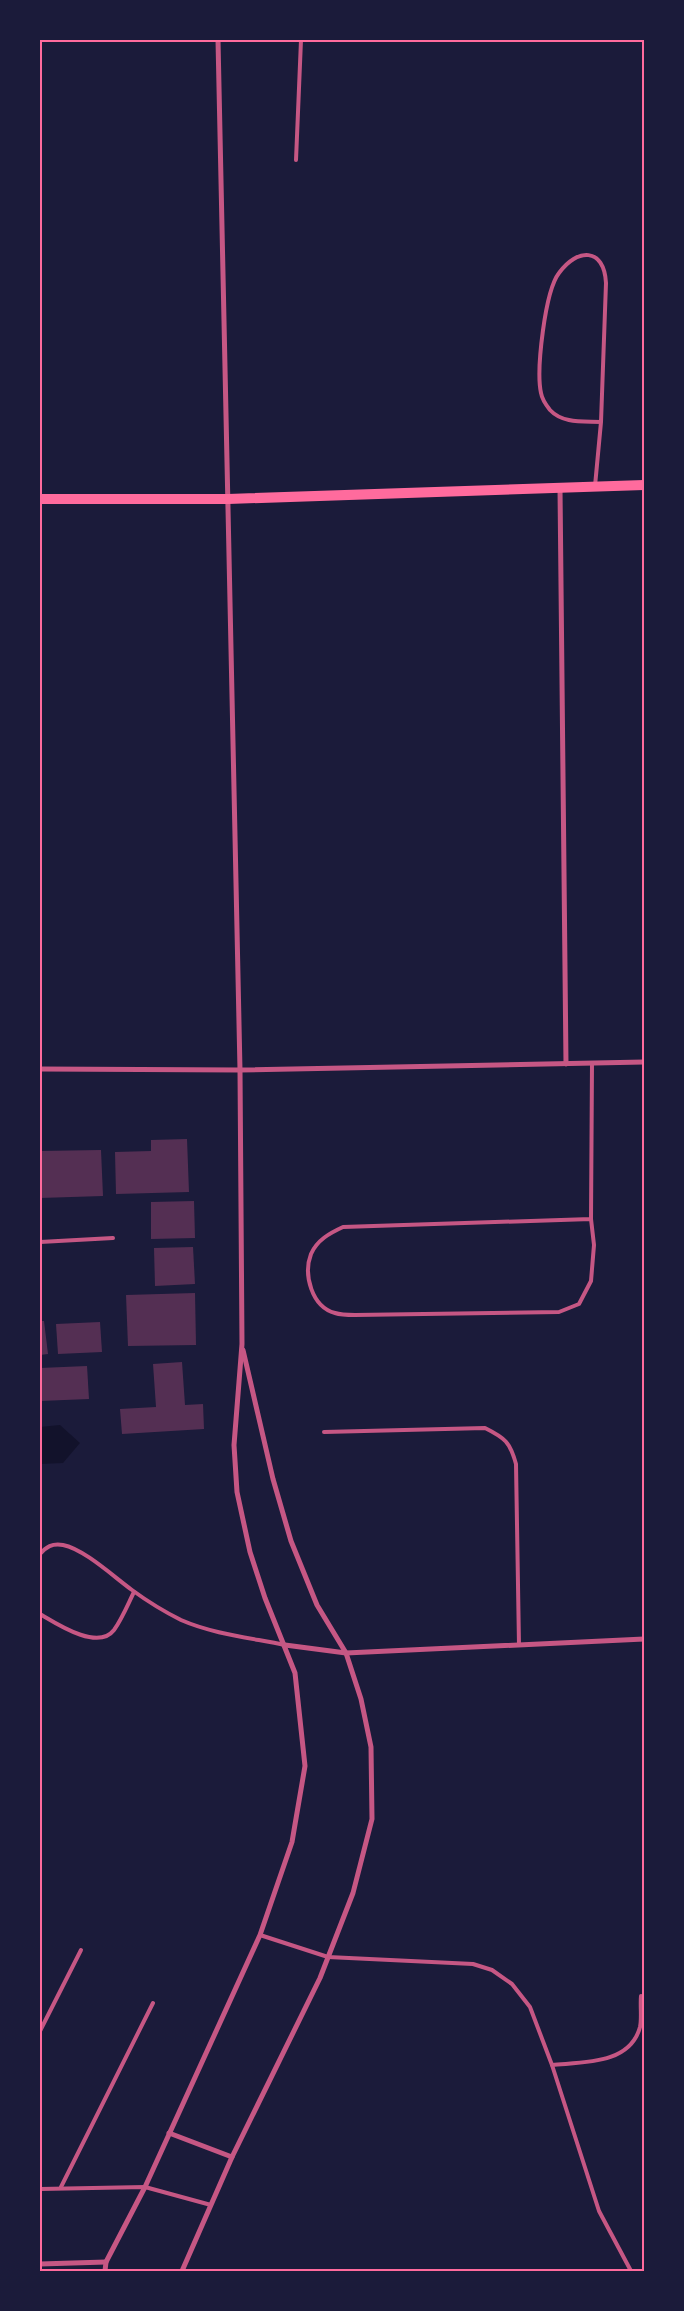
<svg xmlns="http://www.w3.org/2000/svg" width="684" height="2311" viewBox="0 0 684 2311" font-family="'Nunito Sans',sans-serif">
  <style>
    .water { fill: #12122b }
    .building { fill: #542f53 }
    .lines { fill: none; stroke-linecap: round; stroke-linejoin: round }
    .service { stroke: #c65784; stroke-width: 4 }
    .minor { stroke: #c65784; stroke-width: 5 }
    .secondary { stroke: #ff6b9d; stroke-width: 10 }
    .neatline { fill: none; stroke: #ff6b9d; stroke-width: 2 }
  </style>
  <rect width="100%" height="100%" fill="#1b1b3a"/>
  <path class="water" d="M60,1425L80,1443L63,1463L40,1464V1427Z"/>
  <g class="building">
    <path d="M187,1139L189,1192L116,1194L115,1152L151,1151V1140Z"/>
    <path d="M101,1150L103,1196L40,1198V1151Z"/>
    <path d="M194,1201L195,1238L151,1239V1202Z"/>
    <path d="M193,1247L195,1284L155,1286L154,1248Z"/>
    <path d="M195,1293L196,1345L128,1346L126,1295Z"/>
    <path d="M40,1321H44L48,1354L40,1355Z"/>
    <path d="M100,1322L102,1352L58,1354L56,1324Z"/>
    <path d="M182,1362L185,1405L203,1404L204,1429L122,1434L120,1409L156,1407L153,1364Z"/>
    <path d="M87,1366L89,1399L40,1401V1368Z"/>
  </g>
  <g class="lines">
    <g class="service">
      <path d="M296,160L301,40"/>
      <path d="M595,486L601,422L606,283C604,247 577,248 559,273C545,291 536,370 541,393C542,399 546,405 550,410C563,424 584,421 601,422"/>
      <path d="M591,1219L343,1227C330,1233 317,1240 311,1254C303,1275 312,1307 335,1313C341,1315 348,1315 355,1315L559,1312L579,1304L591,1281L594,1245L591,1219L592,1063"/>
      <path d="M40,1242L113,1238"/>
      <path d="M324,1432L485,1428C505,1438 510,1442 516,1464L519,1645"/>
      <path d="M40,1554C46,1547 52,1543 63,1545C84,1549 114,1577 132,1590C147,1601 165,1612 181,1620C213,1634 251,1638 285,1645"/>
      <path d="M40,1614C57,1624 98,1651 114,1630C122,1619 128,1604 134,1592"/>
      <path d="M260,1935L328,1957L473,1964L492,1970L512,1984L530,2007L552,2065L599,2211L631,2271"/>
      <path d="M40,2031L81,1950"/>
      <path d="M552,2065C582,2062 630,2065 640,2027C642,2018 640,2006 641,1996"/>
      <path d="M61,2187L153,2003"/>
      <path d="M40,2189L145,2187L211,2205"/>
    </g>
    <g class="minor">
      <path d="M560,488L566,1064"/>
      <path d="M40,1069L240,1070L644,1062"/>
      <path d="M285,1645L346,1653L644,1639"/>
      <path d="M169,2133L232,2157"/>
      <path d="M40,2264L106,2262"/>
      <path d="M105,2271L106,2262L145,2187L260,1935L292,1842L305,1766L295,1673L265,1598L250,1552L237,1492L234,1445L242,1344L240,1070L218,40"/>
      <path d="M182,2271L232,2157L320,1978L353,1893L372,1819L371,1747L361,1699L346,1653L317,1605L291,1541L273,1479L243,1350"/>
    </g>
    <path class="secondary" d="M40,499H228L644,485"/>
  </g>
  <rect width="684" height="2311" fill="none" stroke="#1b1b3a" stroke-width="82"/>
  <rect x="41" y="41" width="602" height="2229" class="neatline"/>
</svg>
